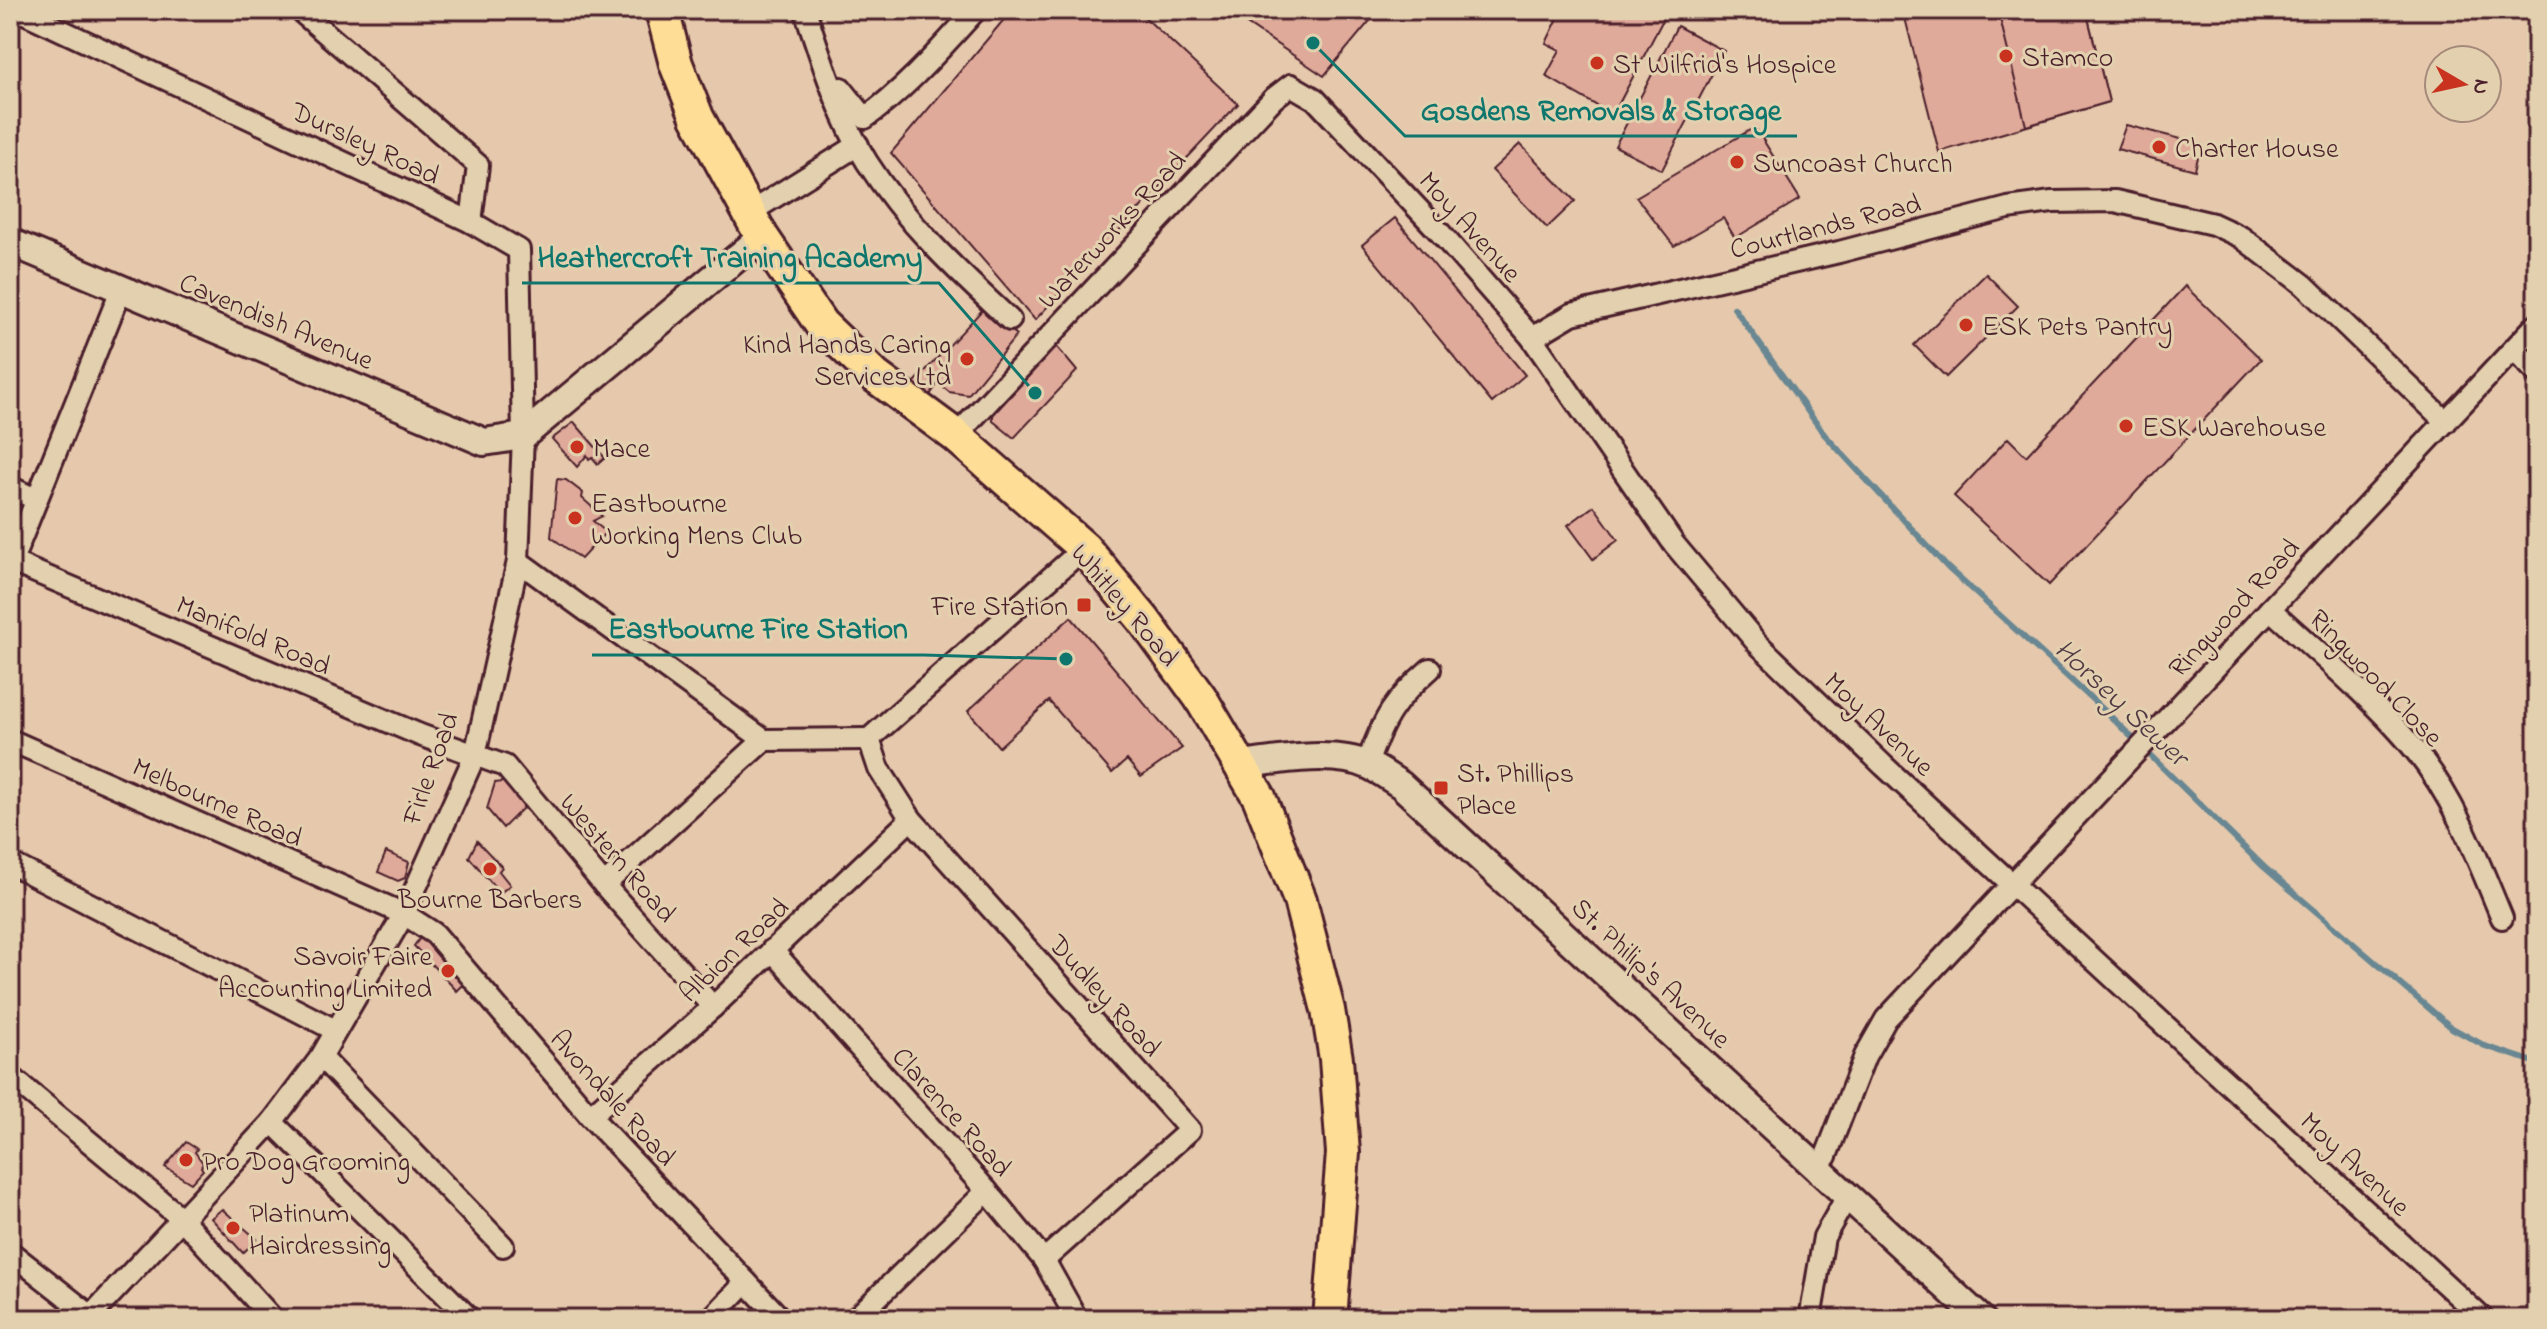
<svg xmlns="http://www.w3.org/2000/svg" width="2547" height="1329" viewBox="0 0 2547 1329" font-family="'Indie Flower',sans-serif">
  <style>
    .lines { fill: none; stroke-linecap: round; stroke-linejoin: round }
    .stream { stroke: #688792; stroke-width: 6 }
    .building { fill: #e0aa9a; stroke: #4a1f2b; stroke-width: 2 }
    .minor-casing { stroke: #4a1f2b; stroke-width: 26 }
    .tertiary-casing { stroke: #4a1f2b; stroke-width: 32 }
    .primary-casing { stroke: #4a1f2b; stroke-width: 38 }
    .minor { stroke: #e2d0ae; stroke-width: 20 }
    .tertiary { stroke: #e2d0ae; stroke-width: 26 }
    .primary { stroke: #fedd96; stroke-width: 32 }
    .poi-dot { fill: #c8321e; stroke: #e2d0ae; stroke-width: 3 }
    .labels { text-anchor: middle; stroke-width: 6; stroke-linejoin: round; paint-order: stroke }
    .poi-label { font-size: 28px; fill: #4a1f2b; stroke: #e2d0ae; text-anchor: start }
    .street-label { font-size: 28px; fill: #4a1f2b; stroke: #e2d0ae }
    .water-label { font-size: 30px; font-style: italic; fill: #523945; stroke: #e2d0ae }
    .leader { fill: none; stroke: #0f766e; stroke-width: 3 }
    .callout-dot { fill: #0f766e; stroke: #e2d0ae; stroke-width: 3 }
    .callout-label { font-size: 30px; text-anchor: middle; font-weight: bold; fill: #0f766e; stroke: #e2d0ae; stroke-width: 6; stroke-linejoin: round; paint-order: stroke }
  </style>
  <rect width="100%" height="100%" fill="#e6c9ac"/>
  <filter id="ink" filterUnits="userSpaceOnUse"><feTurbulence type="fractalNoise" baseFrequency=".0125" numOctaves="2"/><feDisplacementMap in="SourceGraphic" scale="16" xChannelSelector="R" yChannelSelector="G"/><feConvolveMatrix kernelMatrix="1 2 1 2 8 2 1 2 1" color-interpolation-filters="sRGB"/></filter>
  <g filter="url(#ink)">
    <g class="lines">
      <path class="stream" d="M1734,308L1824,434L1948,568L2105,711L2264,867L2452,1028L2485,1046L2537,1063"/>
    </g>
    <g class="building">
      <path d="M1012,10H1137L1238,104L1035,320L891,153Z"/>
      <path d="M1226,10H1379L1324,76Z"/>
      <path d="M1562,10L1578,15L1581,10H1668L1613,115L1546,76L1560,50L1546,43Z"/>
      <path d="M1903,10H2086L2109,102L1939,152Z"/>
      <path d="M1998,10H2086L2109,102L2026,126Z"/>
      <path d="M1677,26L1724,51L1662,170L1615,146Z"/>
      <path d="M2126,125L2201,144L2195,170L2117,149Z"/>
      <path d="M1755,127L1800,199L1735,238L1723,218L1674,246L1636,197Z"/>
      <path d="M1520,144L1575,201L1547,228L1492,170Z"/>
      <path d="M1395,218L1525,375L1492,403L1362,245Z"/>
      <path d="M1986,274L2018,306L1946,377L1914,345Z"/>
      <path d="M2185,286L2261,359L2049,585L1954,496L2008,438L2026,456Z"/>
      <path d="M984,308L1017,335L968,395L949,392L938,383L930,395L913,384Z"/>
      <path d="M1056,346L1077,371L1014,438L993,421V415Z"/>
      <path d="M574,422L605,458L598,464L592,457L589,459L587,455L577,467L552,439Z"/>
      <path d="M557,479L566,480L583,493L582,498L602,516L593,521L606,532L581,559L551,537Z"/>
      <path d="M1594,506L1618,540L1593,559L1568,525Z"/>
      <path d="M1071,617L1182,748L1141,777L1127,760L1112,773L1049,701L999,747L968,711Z"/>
      <path d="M509,781L526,805L503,828L487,809L495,783Z"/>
      <path d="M477,841L502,867L499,871L510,885L500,893L469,857Z"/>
      <path d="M386,852L409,862L405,878L398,881L378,872Z"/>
      <path d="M423,934L466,982L457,991L414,946Z"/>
      <path d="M186,1142L197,1149L195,1152L203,1163L201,1167L203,1170L191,1183L165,1167Z"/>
      <path d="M222,1209L257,1239L243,1253L211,1218Z"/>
    </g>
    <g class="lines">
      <g class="minor-casing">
        <g id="minor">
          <path d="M18,10L471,222L519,250L523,436L518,561L475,755L404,914L321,1057L272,1122L88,1319"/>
          <path d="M299,10L478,165L471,222"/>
          <path d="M805,10C822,61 839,117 867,162C906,223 957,271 1010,320"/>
          <path d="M841,88L865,118C906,89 941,48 976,10"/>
          <path d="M749,213L858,145"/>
          <path d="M1532,338L1572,314L1839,252L2008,208L2052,202L2115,201L2213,224L2241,237L2304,285L2446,422"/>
          <path d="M2514,349L2537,373"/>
          <path d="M956,436L1274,98L1291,85L1315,99L1435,227L1532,338L1674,544L1757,643L1884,766L2483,1319"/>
          <path d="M10,487L35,499"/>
          <path d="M518,561L764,740L869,739"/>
          <path d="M12,562L420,735L505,766L604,885L713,1007"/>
          <path d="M10,566L121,290"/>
          <path d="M2270,609C2317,652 2376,702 2415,750C2455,799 2478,860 2502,918"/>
          <path d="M869,739L879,769L911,819L1190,1130L1044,1260"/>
          <path d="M869,739L1084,548"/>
          <path d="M10,740L404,914L435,934L590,1116L781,1319"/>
          <path d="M1367,764C1383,719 1394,700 1430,669"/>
          <path d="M10,863L335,1030"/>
          <path d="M604,885L764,740"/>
          <path d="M772,950L987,1191L1044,1260L1077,1319"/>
          <path d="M321,1057L503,1246"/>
          <path d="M10,1076L181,1218L273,1319"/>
          <path d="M590,1116L713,1007L911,819"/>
          <path d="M272,1122L470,1319"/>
          <path d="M1816,1167L1826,1156L1865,1056L1886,1019L2537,324"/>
          <path d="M10,1252L95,1319"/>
          <path d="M711,1319L746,1282"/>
          <path d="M855,1319L987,1191"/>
          <path d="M1810,1319L1824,1237L1848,1195"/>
        </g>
      </g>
      <g class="tertiary-casing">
        <g id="tertiary">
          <path d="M10,242L484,442L523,436L762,237"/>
          <path d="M1242,765C1278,760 1333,750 1368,765C1379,770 1390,778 1401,785L1981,1319"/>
        </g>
      </g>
      <g class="primary-casing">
        <path id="primary" d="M662,10L676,64L697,117L762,237L821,324L875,376L956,436L1084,548L1143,619L1200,697L1259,797L1300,900L1328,1010L1336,1059L1343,1153L1330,1319"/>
      </g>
      <use href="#minor" class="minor"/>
      <use href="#tertiary" class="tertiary"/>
      <use href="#primary" class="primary"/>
    </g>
  </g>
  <g class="poi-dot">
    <circle cx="2006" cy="56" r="8"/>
    <circle cx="1597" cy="63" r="8"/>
    <circle cx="2159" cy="147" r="8"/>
    <circle cx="1737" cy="162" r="8"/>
    <circle cx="1966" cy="325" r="8"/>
    <circle cx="967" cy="359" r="8"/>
    <circle cx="2126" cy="426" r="8"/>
    <circle cx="577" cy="447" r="8"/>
    <circle cx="575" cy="518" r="8"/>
    <rect x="1076" y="597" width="16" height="16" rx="4"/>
    <rect x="1433" y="780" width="16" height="16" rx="4"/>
    <circle cx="490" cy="869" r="8"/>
    <circle cx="448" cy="971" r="8"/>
    <circle cx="186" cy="1160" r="8"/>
    <circle cx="233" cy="1228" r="8"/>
  </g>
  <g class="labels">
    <g class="poi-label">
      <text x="2022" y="66">Stamco</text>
      <text x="1613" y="73">St Wilfrid's Hospice</text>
      <text x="2175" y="157">Charter House</text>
      <text x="1753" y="172">Suncoast Church</text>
      <text x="1982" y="335">ESK Pets Pantry</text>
      <text x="951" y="353" text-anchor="end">Kind Hands Caring<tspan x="951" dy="32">Services Ltd</tspan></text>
      <text x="2142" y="436">ESK Warehouse</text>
      <text x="593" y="457">Mace</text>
      <text x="591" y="512">Eastbourne<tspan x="591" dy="32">Working Mens Club</tspan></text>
      <text x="1068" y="615" text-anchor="end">Fire Station</text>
      <text x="1457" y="782">St. Phillips<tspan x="1457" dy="32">Place</tspan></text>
      <text x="490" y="908" text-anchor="middle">Bourne Barbers</text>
      <text x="432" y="965" text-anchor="end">Savoir Faire<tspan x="432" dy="32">Accounting Limited</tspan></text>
      <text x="202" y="1170">Pro Dog Grooming</text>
      <text x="249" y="1222">Platinum<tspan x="249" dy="32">Hairdressing</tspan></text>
    </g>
    <g class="street-label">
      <text transform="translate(366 142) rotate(25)" y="10">Dursley Road</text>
      <text transform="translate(1825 225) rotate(-14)" y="10">Courtlands Road</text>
      <text transform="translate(1471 226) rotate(48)" y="10">Moy Avenue</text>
      <text transform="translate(1111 229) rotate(-47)" y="10">Waterworks Road</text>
      <text transform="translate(277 320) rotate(23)" y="10">Cavendish Avenue</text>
      <text transform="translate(1126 604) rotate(50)" y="10">Whitley Road</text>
      <text transform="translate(2233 607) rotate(-47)" y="10">Ringwood Road</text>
      <text transform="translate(254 634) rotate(23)" y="10">Manifold Road</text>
      <text transform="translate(2377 677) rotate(46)" y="10">Ringwood Close</text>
      <text transform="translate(1880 723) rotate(43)" y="10">Moy Avenue</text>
      <text transform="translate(429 768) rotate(-70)" y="10">Firle Road</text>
      <text transform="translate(218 801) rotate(24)" y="10">Melbourne Road</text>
      <text transform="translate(619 857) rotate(49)" y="10">Western Road</text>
      <text transform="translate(733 949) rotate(-43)" y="10">Albion Road</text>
      <text transform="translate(1652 972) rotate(43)" y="10">St. Philip's Avenue</text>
      <text transform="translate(1106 995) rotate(48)" y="10">Dudley Road</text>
      <text transform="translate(614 1097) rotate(48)" y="10">Avondale Road</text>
      <text transform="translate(953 1111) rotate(48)" y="10">Clarence Road</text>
      <text transform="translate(2356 1163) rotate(43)" y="10">Moy Avenue</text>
    </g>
    <g class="water-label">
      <text transform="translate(2122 702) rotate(43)" y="10">Horsey Sewer</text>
    </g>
  </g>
  <path class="leader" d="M1313 43L1405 136H1797M1035 393L939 283H522M1066 659L924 655H592"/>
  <g class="callout-dot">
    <circle cx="1313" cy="43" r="8"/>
    <circle cx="1035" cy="393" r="8"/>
    <circle cx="1066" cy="659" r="8"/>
  </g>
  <g class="callout-label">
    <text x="1601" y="120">Gosdens Removals &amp; Storage</text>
    <text x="730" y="267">Heathercroft Training Academy</text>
    <text x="758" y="638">Eastbourne Fire Station</text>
  </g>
  <rect width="2547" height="1329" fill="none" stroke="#e2d0ae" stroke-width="40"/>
  <rect x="20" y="20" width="2507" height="1289" fill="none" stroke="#4a1f2b" stroke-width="3" filter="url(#ink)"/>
  <g transform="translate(2463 84) rotate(99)"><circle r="38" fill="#e2d0ae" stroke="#a5897a" stroke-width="2"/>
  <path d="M0-6L14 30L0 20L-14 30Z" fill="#c8321e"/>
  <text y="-12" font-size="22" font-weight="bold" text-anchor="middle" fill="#4a1f2b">N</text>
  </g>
</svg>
